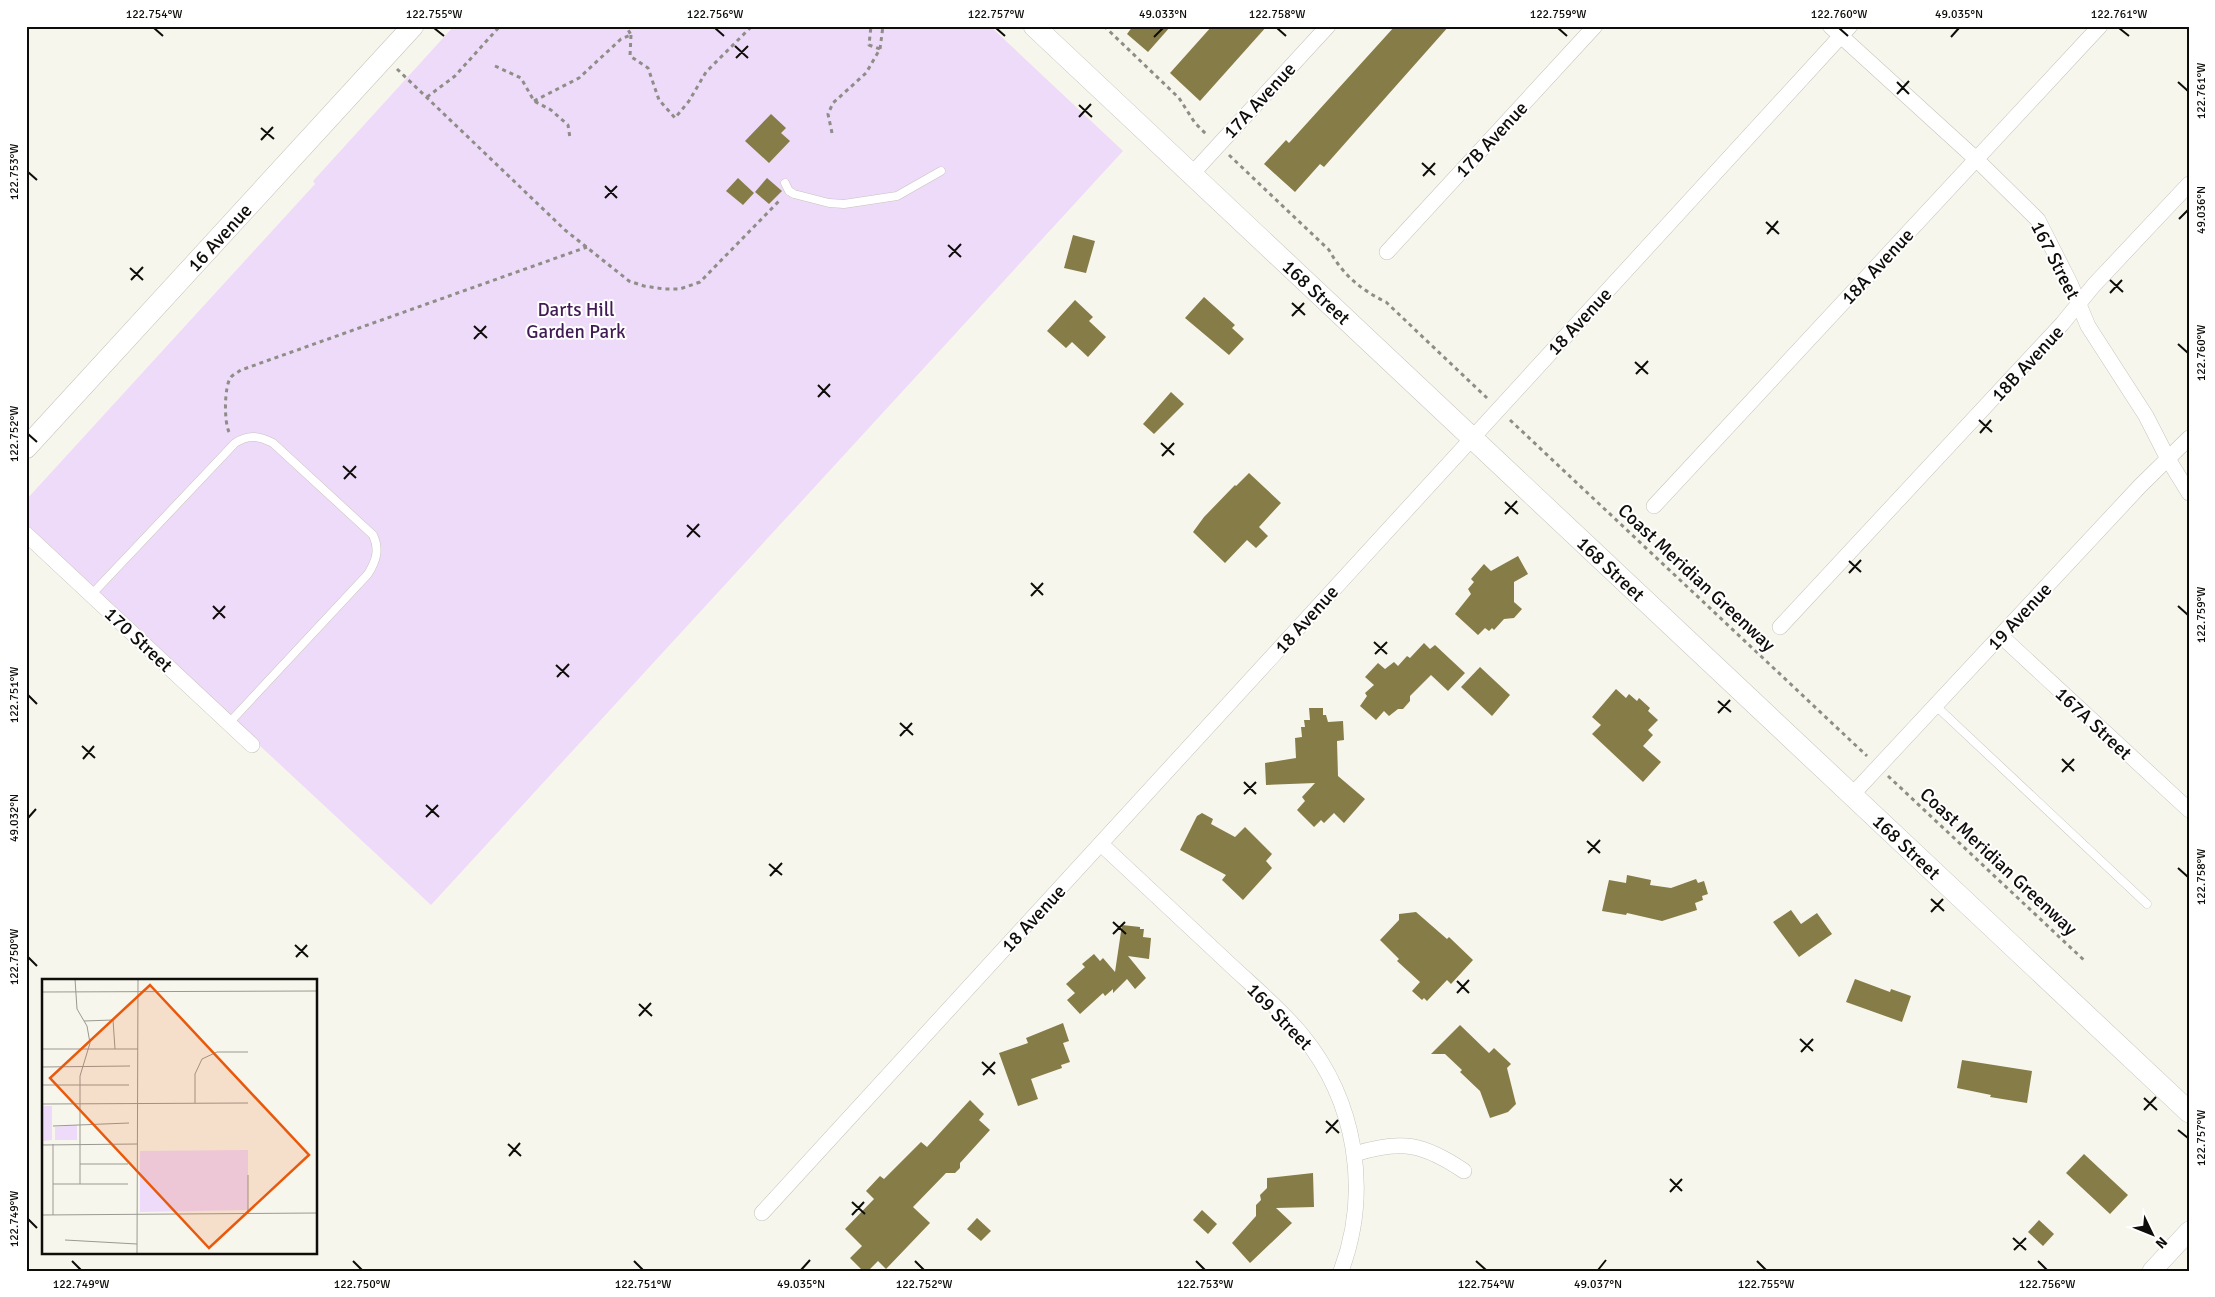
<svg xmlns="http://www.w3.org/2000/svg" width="2215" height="1297" viewBox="0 0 2215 1297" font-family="Signika,sans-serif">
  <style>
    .green { fill: #eedbf9 }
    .building { fill: #857c47 }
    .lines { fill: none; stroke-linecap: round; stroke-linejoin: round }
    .service-casing { stroke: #c5c4bb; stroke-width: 9 }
    .minor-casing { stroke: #c5c4bb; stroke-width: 16 }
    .tertiary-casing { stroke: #c5c4bb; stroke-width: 20 }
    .secondary-casing { stroke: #c5c4bb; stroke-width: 22 }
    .path { stroke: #8e8d87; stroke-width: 3; stroke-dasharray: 4 4; stroke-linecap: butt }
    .service { stroke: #fff; stroke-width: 8 }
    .minor { stroke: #fff; stroke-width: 15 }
    .tertiary { stroke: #fff; stroke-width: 19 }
    .secondary { stroke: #fff; stroke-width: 21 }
    .ticks { fill: none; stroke: #0e0d0a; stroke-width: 2 }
    .labels { text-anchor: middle; stroke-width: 4; stroke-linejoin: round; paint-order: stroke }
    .street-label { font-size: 19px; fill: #0e0d0a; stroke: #fff }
    .park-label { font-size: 19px; fill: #411b54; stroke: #fff }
    .inset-road { fill: none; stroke: #9a9992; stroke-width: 1 }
    .view { fill: #e8590c; fill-opacity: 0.15; stroke: #e8590c; stroke-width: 2.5 }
    .inset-edge { fill: none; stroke: #0e0d0a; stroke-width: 2.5 }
    .neatline { fill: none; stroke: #0e0d0a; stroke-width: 2 }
    .ticks-label { font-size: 12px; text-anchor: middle; fill: #0e0d0a }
  </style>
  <rect width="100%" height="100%" fill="#f7f6ec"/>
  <path class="green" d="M454,26H990L1123,151L431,905L26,528V500L315,184L313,181Z"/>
  <g class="building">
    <path d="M1133,26H1171L1148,52L1127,34Z"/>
    <path d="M1212,26H1267L1200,101L1170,73Z"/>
    <path d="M1395,26H1449L1324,167L1320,164L1295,192L1264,164L1286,140L1289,143Z"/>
    <path d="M771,114L786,128L781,133L790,141L769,163L745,141Z"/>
    <path d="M738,178L754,193L743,205L726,191Z"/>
    <path d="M767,178L782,191L769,204L755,192Z"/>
    <path d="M1073,235L1095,241L1086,273L1064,268Z"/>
    <path d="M1204,297L1235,325L1232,328L1244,339L1229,355L1185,318Z"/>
    <path d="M1075,300L1093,317L1089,321L1106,337L1088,357L1072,342L1066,348L1047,331Z"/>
    <path d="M1171,392L1184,404L1154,434L1143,424Z"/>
    <path d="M1249,473L1281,503L1259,527L1268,536L1256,548L1247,540L1225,563L1193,532L1204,517L1235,485L1236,486Z"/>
    <path d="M1518,556L1528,574L1514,582V602L1522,609L1514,618L1504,619L1494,630L1492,628L1489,631L1485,628L1478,635L1455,614L1471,594L1468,589L1474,582L1471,579L1484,564L1491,571Z"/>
    <path d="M1424,643L1430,649L1435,645L1465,673L1448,691L1431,675L1410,696V701L1403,709H1398L1389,716L1384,711L1376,720L1360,706L1367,696L1365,693L1374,685L1365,677L1378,663L1385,669L1394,662L1398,666L1407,656L1410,658Z"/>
    <path d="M1480,667L1510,695L1492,716L1461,687Z"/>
    <path d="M1616,689L1626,698L1629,694L1637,701L1639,698L1650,708L1648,711L1658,720L1648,730L1653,735L1643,746L1661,762L1643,782L1592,734L1601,725L1592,717Z"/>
    <path d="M1309,708H1323V715H1326L1328,722L1343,721L1344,740L1337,741L1338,776L1365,799L1344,823L1334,813L1324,823L1321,820L1314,827L1297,810L1305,801L1302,797L1315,783L1266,785L1265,763L1296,758L1295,738L1302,737L1301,727H1305L1304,720H1310Z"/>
    <path d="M1202,813L1213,819L1211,824L1235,837L1245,827L1272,854L1266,861L1272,868L1243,900L1222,880L1226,875L1180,850L1197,816Z"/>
    <path d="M1627,875L1651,880L1650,885L1671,888L1696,879L1698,883L1704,881L1708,894L1702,896L1703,900L1695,903L1697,910L1662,921L1627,913L1626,915L1602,911L1609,880L1626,883Z"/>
    <path d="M1791,910L1801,924L1817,913L1832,934L1799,957L1773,922Z"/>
    <path d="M1416,912L1447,939L1449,937L1473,960L1451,984L1447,980L1427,1001L1424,998L1422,1000L1412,991L1420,982L1397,961L1399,959L1380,940L1399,920V914Z"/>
    <path d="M1122,925L1140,927V929H1144L1143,937L1151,938L1149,959L1128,956L1146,978L1135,989L1127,979L1113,993V989L1105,996L1103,993L1080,1014L1067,1000L1075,993L1066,984L1085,967L1082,964L1094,954L1100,961L1103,958L1115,972Z"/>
    <path d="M1855,979L1890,992L1891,989L1911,996L1902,1022L1846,1002Z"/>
    <path d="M1063,1023L1069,1041L1063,1043L1070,1062L1061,1065L1062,1068L1031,1079L1038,1099L1018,1106L999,1053L1028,1043L1026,1038Z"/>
    <path d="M1460,1025L1489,1053L1494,1048L1511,1064L1507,1068L1516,1104L1508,1112L1490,1118L1480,1091L1460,1072L1462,1070L1445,1054H1431Z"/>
    <path d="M1962,1060L2032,1071L2027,1103L1990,1097L1991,1095L1957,1088Z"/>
    <path d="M970,1100L984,1114L979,1120L990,1130L960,1163V1168L955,1173H946L913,1207L930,1223L886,1269L878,1261L868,1271H863L850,1258L862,1246L845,1229L874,1199L866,1191L880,1176L884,1179L921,1142L927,1147Z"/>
    <path d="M2084,1154L2128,1195L2110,1214L2066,1173Z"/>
    <path d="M1313,1173L1314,1207L1276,1208L1292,1223L1250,1263L1232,1243L1256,1216V1205L1261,1200L1260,1195L1267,1188V1178Z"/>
    <path d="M1202,1210L1217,1224L1208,1234L1193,1220Z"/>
    <path d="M977,1218L991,1231L981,1241L967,1229Z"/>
    <path d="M2039,1220L2054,1234L2043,1246L2028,1232Z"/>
  </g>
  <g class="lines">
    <g class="service-casing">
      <g id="service">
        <path d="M785,183L789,191L794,194L829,203L844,204L897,196L941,171"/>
        <path d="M92,594L235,443C249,434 259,436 273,443L373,535C380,550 376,561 368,574L229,723"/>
        <path d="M1936,706L2147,904"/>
      </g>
    </g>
    <g class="minor-casing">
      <g id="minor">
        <path d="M1830,26L1976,159L2038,220L2070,283L2088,326L2146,416L2168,459L2189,493"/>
        <path d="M1191,175L1328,26"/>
        <path d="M1387,252L1595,26"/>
        <path d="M1654,506L2100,26"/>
        <path d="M26,534L252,745"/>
        <path d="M1780,627L2062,324L2094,285L2189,184"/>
        <path d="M2001,636L2189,810"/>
        <path d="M1851,796L2140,486L2189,438"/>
        <path d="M1101,844C1142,882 1182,920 1223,958C1249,983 1279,1007 1302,1035C1356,1101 1371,1191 1341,1271"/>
        <path d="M1355,1154C1402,1139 1424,1144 1464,1171"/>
        <path d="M762,1213L1850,26"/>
      </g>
    </g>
    <g class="tertiary-casing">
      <path id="tertiary" d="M2152,1271L2189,1231"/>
    </g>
    <g class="secondary-casing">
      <g id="secondary">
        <path id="s1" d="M1034,26L2189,1112"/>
        <path id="s2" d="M26,448L413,26"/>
      </g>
    </g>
    <g class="path">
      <path d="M1104,26L1179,98L1195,123L1208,136"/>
      <path d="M631,35L630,56L648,68L659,100L675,118L689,101L706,72L752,26"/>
      <path d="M880,49L883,26"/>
      <path d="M495,66L521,78L534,101L551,110L568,125L570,138"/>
      <path d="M397,69L565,230L629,281L644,286L664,289H680L700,282L781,199"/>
      <path d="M427,97L455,76L500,26"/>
      <path d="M534,101L579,78L621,39L631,35L626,26"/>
      <path d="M832,133L828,114L833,103L866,73L880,49L869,45L871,26"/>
      <path d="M1229,155L1329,250C1343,275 1361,290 1386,302L1487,398"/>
      <path d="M1510,420L1867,756"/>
      <path d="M229,432C224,422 224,386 231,377C234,374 238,372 241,370L587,247"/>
      <path d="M1888,776L2086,962"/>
    </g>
    <use href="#service" class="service"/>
    <use href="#minor" class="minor"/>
    <use href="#tertiary" class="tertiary"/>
    <use href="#secondary" class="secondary"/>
  </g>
  <path class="ticks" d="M154,28L163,36M434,28L444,36M715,28L724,36M996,28L1005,36M1277,28L1286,36M1558,28L1567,36M1839,28L1848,36M2119,28L2129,36M1154,37L1163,28M1951,37L1959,28M735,46L748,58M736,58L748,46M1897,82L1909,94M2178,82L2188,91M1897,94L1909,81M1079,105L1092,117M1079,117L1091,104M261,128L274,139M261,140L273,127M1422,163L1435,175M28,172L37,180M1423,176L1435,163M605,186L617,198M605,198L617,186M2179,219L2188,210M1766,222L1779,234M1767,234L1778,221M948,245L961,257M949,257L961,244M130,268L143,280M131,280L143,267M2110,280L2123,292M2110,293L2122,280M1292,303L1305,315M1292,316L1304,303M474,326L487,338M474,339L486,326M2178,344L2188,353M1635,362L1648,374M1636,374L1648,361M818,385L830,397M818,397L830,384M1979,420L1992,432M1980,433L1991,420M28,434L37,442M1161,443L1174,455M1162,456L1174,443M343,466L356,478M344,479L356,466M1505,502L1518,514M1505,514L1517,501M687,525L700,537M687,537L699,524M1849,561L1861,572M1849,573L1861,560M1031,583L1043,595M1031,596L1043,583M213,606L225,618M2178,606L2188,615M213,619L225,606M1374,642L1387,654M1375,654L1387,642M556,665L569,677M557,677L569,664M28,695L37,704M1718,701L1731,712M1718,713L1730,700M900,723L913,735M900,736L912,723M82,746L95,758M83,759L94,746M2062,759L2074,771M2062,772L2074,759M1244,782L1256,794M1244,794L1256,782M426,805L439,817M426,817L438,805M28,818L36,809M1587,841L1600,853M1588,853L1600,840M769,864L782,875M2178,868L2188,877M770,876L782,863M1931,899L1944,911M1931,912L1943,899M1113,922L1126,934M1113,934L1125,922M295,945L308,957M28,957L37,966M296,957L307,945M1457,981L1469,993M1457,993L1469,980M639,1004L652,1016M639,1016L651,1003M1800,1039L1813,1051M1801,1052L1813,1039M982,1062L995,1074M983,1075L995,1062M2144,1098L2157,1110M2144,1110L2156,1097M1326,1121L1339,1133M2178,1130L2188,1138M1326,1133L1338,1120M508,1144L521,1156M509,1156L520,1143M1670,1179L1682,1191M1670,1192L1682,1179M852,1202L865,1214M852,1215L864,1202M28,1219L37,1228M2013,1238L2026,1250M2014,1250L2026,1238M72,1261L81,1270M353,1261L362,1270M634,1261L643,1270M915,1261L924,1270M1196,1261L1205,1270M1476,1261L1486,1270M1757,1261L1766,1270M2038,1261L2047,1270M801,1270L810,1260M1598,1270L1606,1260"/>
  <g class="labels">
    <g class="street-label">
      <text transform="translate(1259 100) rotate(-47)" y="7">17A Avenue</text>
      <text transform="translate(1491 139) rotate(-47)" y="7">17B Avenue</text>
      <text dy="7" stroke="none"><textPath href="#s2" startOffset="286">16 Avenue</textPath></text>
      <text transform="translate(2056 260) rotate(63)" y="7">167 Street</text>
      <text transform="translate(1877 266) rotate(-47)" y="7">18A Avenue</text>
      <text dy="7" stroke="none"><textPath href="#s1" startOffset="388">168 Street</textPath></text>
      <text transform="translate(1579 321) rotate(-47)" y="7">18 Avenue</text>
      <text transform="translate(2027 363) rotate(-47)" y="7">18B Avenue</text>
      <text dy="7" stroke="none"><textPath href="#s1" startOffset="792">168 Street</textPath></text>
      <text transform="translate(1697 577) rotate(43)" y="7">Coast Meridian Greenway</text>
      <text transform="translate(2019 616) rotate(-47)" y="7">19 Avenue</text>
      <text transform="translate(1306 619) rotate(-48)" y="7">18 Avenue</text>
      <text transform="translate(139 639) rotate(43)" y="7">170 Street</text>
      <text transform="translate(2094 723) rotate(43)" y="7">167A Street</text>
      <text dy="7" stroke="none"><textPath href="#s1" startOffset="1198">168 Street</textPath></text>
      <text transform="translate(1999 861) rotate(43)" y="7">Coast Meridian Greenway</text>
      <text transform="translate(1033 918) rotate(-47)" y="7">18 Avenue</text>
      <text transform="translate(1280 1016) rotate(46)" y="7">169 Street</text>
    </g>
    <g class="park-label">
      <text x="576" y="316">Darts Hill<tspan x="576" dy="22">Garden Park</tspan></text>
    </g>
  </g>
  <g transform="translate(42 979)">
    <rect width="275" height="275" fill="#f7f6ec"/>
    <path d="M0,127H10V161L0,162ZM35,146V161H13V148ZM206,171V231L98,233V172Z" fill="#eedbf9"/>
    <path class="inset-road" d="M33,0L35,30L45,47L48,64L38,97V205M0,13L275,12M42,42L71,41L73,70M0,70H96M0,88L88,87M0,106H87M153,124V95L160,80L175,73H206M0,125L206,124M11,147L87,144M0,166L95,165M38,185H86M11,205H86M206,235V196M0,236L275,234M11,236V165M23,261L95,265M95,275L96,0"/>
    <path class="view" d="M108,6L267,176L167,269L8,99Z"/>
    <rect width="275" height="275" class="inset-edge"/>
  </g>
  <rect width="2215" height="1297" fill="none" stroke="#ffffff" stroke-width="55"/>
  <g transform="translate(2152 1234) rotate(133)" stroke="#ffffff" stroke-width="4" paint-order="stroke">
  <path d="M0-4L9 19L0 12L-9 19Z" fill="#0e0d0a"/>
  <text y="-8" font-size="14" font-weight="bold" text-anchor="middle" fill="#0e0d0a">N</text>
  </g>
  <rect x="28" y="28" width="2160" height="1242" class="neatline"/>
  <g class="ticks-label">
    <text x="154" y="18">122.754°W</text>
    <text x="434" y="18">122.755°W</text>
    <text x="715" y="18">122.756°W</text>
    <text x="996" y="18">122.757°W</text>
    <text x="1163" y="18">49.033°N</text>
    <text x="1277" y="18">122.758°W</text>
    <text x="1558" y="18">122.759°W</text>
    <text x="1839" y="18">122.760°W</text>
    <text x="1959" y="18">49.035°N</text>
    <text x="2119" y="18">122.761°W</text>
    <text transform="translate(2201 91) rotate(-90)" y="4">122.761°W</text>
    <text transform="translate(14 172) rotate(-90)" y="4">122.753°W</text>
    <text transform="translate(2201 210) rotate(-90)" y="4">49.036°N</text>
    <text transform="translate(2201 353) rotate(-90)" y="4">122.760°W</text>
    <text transform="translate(14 434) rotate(-90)" y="4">122.752°W</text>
    <text transform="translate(2201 615) rotate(-90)" y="4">122.759°W</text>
    <text transform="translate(14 695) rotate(-90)" y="4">122.751°W</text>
    <text transform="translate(14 818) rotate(-90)" y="4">49.032°N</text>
    <text transform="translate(2201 877) rotate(-90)" y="4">122.758°W</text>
    <text transform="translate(14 957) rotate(-90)" y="4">122.750°W</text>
    <text transform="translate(2201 1138) rotate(-90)" y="4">122.757°W</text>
    <text transform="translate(14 1219) rotate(-90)" y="4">122.749°W</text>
    <text x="81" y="1288">122.749°W</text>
    <text x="362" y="1288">122.750°W</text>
    <text x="643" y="1288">122.751°W</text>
    <text x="801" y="1288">49.035°N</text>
    <text x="924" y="1288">122.752°W</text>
    <text x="1205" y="1288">122.753°W</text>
    <text x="1486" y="1288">122.754°W</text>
    <text x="1598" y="1288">49.037°N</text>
    <text x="1766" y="1288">122.755°W</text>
    <text x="2047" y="1288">122.756°W</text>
  </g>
</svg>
